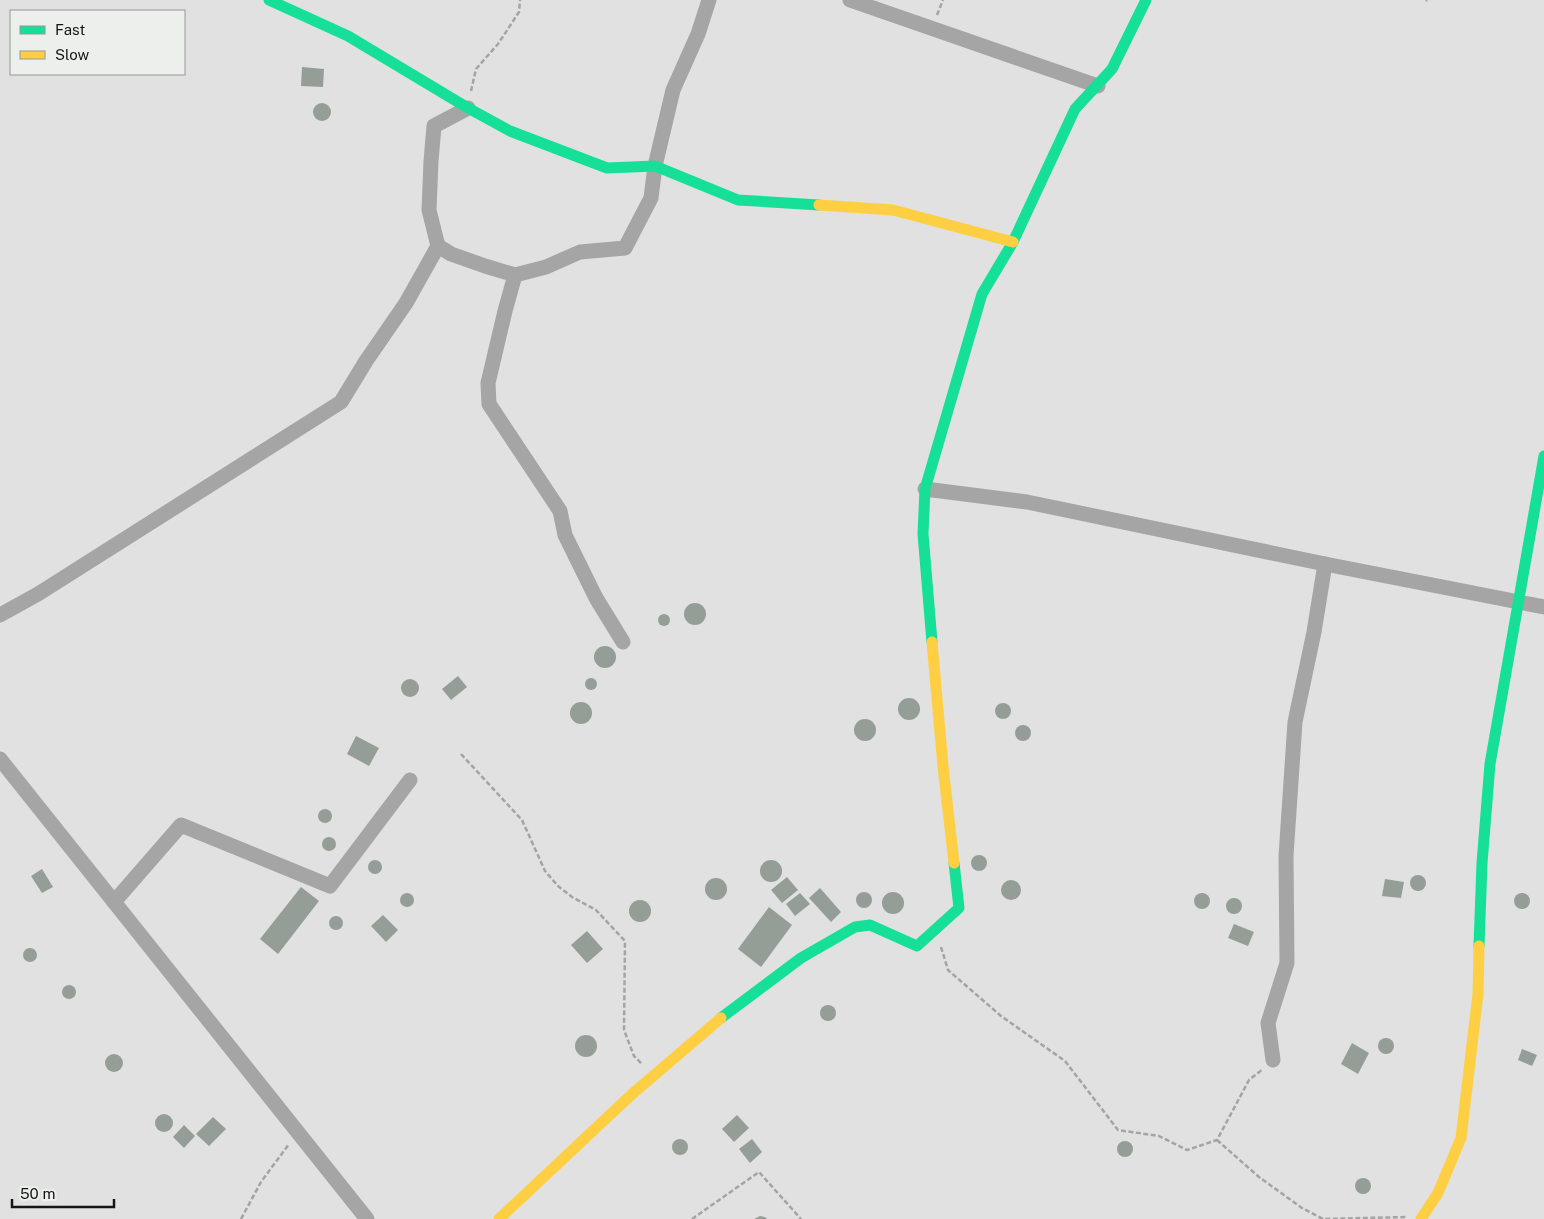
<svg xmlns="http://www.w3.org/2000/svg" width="1544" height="1219" viewBox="0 0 1544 1219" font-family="'Public Sans',sans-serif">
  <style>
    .building { fill: #949e96 }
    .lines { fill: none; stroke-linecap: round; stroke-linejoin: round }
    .path { stroke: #a4a4a4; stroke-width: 2.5; stroke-dasharray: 5 2.5; stroke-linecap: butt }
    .street { stroke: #a4a5a4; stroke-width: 15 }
    .fast { stroke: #16e098; stroke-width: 11 }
    .slow { stroke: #ffcf43; stroke-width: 11 }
  </style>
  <rect width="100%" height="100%" fill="#e0e1e0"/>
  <g class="building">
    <path d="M302,67L324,69L323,87L301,86Z"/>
    <circle cx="322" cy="112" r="9"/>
    <circle cx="695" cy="614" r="11"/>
    <circle cx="664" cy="620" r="6"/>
    <circle cx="605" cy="657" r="11"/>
    <path d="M458,676L467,687L451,700L442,689Z"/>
    <circle cx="591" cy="684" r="6"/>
    <circle cx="410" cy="688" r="9"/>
    <circle cx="909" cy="709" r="11"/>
    <circle cx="581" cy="713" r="11"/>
    <circle cx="1003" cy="711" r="8"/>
    <circle cx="865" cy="730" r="11"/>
    <circle cx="1023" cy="733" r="8"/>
    <path d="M356,736L379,748L369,766L347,754Z"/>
    <circle cx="325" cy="816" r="7"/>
    <circle cx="329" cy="844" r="7"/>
    <circle cx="979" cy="863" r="8"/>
    <circle cx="375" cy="867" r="7"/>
    <circle cx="771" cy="871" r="11"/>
    <path d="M42,869L53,887L42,893L31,876Z"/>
    <circle cx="1418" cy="883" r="8"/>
    <path d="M787,877L798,890L782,903L771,890Z"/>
    <circle cx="716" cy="889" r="11"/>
    <path d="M1385,879L1404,882L1401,898L1382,896Z"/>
    <circle cx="1011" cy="890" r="10"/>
    <path d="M301,887L319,901L278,954L260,939Z"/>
    <path d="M820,888L841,912L831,922L809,898Z"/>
    <circle cx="864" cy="900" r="8"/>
    <circle cx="893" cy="903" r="11"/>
    <circle cx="407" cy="900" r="7"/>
    <circle cx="1202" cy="901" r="8"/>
    <path d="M800,893L810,904L795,916L786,904Z"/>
    <circle cx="1522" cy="901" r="8"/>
    <circle cx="1234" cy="906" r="8"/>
    <circle cx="640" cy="911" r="11"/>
    <path d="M769,907L792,925L761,967L738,949Z"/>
    <path d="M383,915L398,930L386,942L371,926Z"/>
    <circle cx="336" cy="923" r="7"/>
    <path d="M1234,924L1254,932L1248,946L1228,938Z"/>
    <path d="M587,931L603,949L587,963L571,945Z"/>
    <circle cx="30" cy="955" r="7"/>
    <circle cx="69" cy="992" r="7"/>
    <circle cx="828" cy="1013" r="8"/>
    <circle cx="586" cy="1046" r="11"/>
    <circle cx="1386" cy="1046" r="8"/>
    <path d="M1352,1043L1369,1053L1358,1074L1341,1064Z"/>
    <path d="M1522,1049L1537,1055L1532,1066L1518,1060Z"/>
    <circle cx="114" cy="1063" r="9"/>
    <circle cx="164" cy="1123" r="9"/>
    <path d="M737,1115L749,1128L734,1142L722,1129Z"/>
    <path d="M213,1117L226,1129L209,1146L196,1134Z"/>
    <path d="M184,1125L195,1136L184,1148L173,1137Z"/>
    <circle cx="680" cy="1147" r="8"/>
    <path d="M752,1139L762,1152L750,1163L739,1149Z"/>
    <circle cx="1125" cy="1149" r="8"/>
    <circle cx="1363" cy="1186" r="8"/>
    <path d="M760,1216L765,1217L767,1219H754Z"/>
  </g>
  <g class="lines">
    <g class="path">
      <path d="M1426,1L1427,0"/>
      <path d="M937,15L943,0"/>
      <path d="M471,91L476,69L498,44L519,12L520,0"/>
      <path d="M461,754L522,820L545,871L558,886L572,897L596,910L625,941L624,1030L634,1056L642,1064"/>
      <path d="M941,947L948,970L1001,1016L1065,1061L1118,1130L1159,1136L1187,1150L1217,1140L1249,1080L1263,1069"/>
      <path d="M1217,1140L1259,1177L1302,1208L1323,1219L1406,1217"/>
      <path d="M241,1219L261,1182L289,1144"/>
      <path d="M692,1219L759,1172L801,1219"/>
    </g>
    <g class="street">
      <path d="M850,0L1098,86"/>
      <path d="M468,108L434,126L431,161L429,210L438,246L451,254L485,266L515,275L546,267L580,252L625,248L651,198L655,166L673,90L698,34L709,0"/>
      <path d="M515,275L505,311L488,383L489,404L560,511L565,535L596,598L623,642"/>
      <path d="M925,489L1027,502L1325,564L1544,607"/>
      <path d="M0,615L38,594L341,402L366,361L406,303L438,246"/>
      <path d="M0,759L367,1219"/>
      <path d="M114,902L181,825L330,886L410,780"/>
      <path d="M1273,1060L1268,1023L1287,963L1286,856L1295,722L1314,632L1325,564"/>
    </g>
    <g class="fast">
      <path d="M269,0L348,36L468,108L510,131L607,168L655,166L738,200L819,205"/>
      <path d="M932,642L923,534L925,489L982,294L1013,242L1075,109L1112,69L1146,0"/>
      <path d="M1479,946L1482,863L1490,764L1544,456"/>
      <path d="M721,1018L801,958L855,927L870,925L917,946L959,908L954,863"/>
    </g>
    <g class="slow">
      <path d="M819,205L893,210L1013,242"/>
      <path d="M932,642L943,766L954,863"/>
      <path d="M499,1219L631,1095L721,1018"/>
      <path d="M1421,1219L1438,1193L1461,1138L1478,994L1479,946"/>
    </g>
  </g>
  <rect x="10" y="10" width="175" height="65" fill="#ecefec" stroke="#969896"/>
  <rect x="20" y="26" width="25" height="8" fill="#16e098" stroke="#969896"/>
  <text x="55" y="35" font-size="15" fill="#141514">Fast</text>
  <rect x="20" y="51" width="25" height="8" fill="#ffcf43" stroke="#969896"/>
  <text x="55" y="60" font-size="15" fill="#141514">Slow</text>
  <path d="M12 1199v8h102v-8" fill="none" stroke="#141514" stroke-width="2.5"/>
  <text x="20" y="1199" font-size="15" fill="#141514" stroke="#ecefec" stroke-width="4" paint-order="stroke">50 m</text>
</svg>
